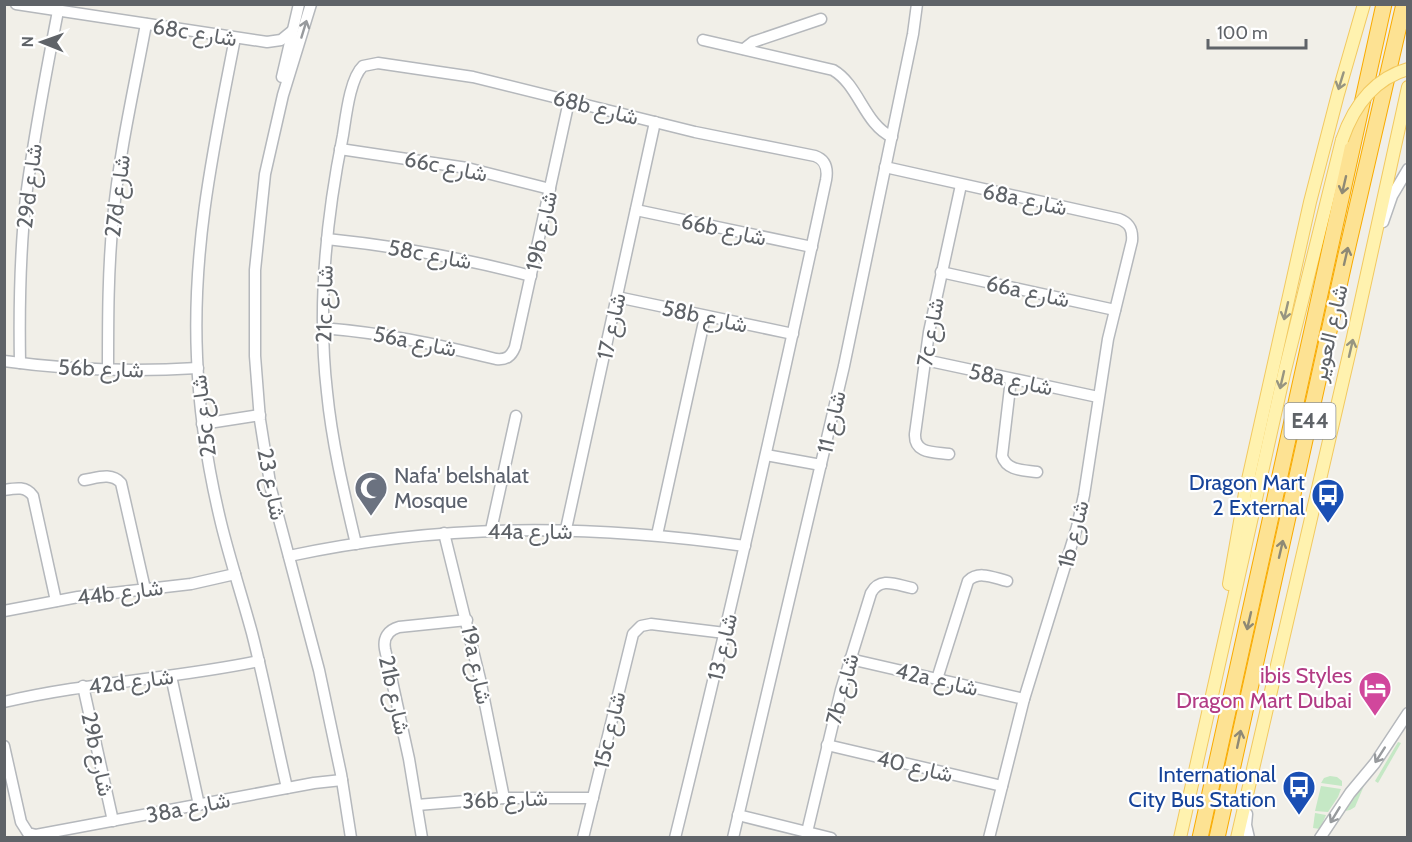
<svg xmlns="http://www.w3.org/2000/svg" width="1412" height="842" viewBox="0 0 1412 842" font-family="Cabin,Vazirmatn,sans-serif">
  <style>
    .green { fill: #c5e8c5 }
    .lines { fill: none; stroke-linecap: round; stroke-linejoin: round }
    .minor-casing { stroke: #b5b8bc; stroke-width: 13 }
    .major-casing { stroke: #f2c960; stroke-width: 14 }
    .highway-casing { stroke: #f9ab00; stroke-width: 17 }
    .minor { stroke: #fff; stroke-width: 10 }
    .major { stroke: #fff2af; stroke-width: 12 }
    .highway { stroke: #fde293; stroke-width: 15 }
    .major-bridge-casing { stroke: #f2c960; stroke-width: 14; stroke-linecap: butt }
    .major-bridge { stroke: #fff2af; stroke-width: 12 }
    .oneway { stroke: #979a9d }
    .oneway2 { stroke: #979581 }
    .oneway3 { stroke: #8e8975 }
    .labels { text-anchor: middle; stroke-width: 4.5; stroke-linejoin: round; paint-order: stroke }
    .shield { fill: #fff; stroke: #8f9295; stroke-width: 1.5 }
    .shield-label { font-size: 21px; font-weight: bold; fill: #5f6368 }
    .street-label { font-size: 22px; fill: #5f6368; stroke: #fff }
    .worship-label { font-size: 22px; fill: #5b616d; stroke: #fff; text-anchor: start }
    .transit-label { font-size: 22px; fill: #164399; stroke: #fff; text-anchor: end }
    .hotel-label { font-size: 22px; fill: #b23c85; stroke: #fff; text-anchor: end }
  </style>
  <rect width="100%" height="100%" fill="#f1efe8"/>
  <g class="green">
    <path d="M1398,742L1401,743L1378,783L1375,781Z"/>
    <path d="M1330,776L1337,777L1342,781V786L1321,783L1324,778Z"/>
    <path d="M1366,781L1355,807L1350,810L1345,811Z"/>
    <path d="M1321,786L1341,789L1338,797L1328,812L1315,811Z"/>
    <path d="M1315,813L1326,815L1320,829L1313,828Z"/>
  </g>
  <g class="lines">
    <g class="minor-casing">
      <g id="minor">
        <path d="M16,4L267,42L281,40L292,31"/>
        <path d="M311,4L283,95L265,174L255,270V356L260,420L271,489L319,670L341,774L351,838"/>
        <path d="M235,38C214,146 192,246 197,357C199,413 208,469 221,523C230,560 242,596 252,633C265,684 275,736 287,788"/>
        <path d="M703,40L833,70C859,85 864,124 892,137"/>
        <path d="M744,49L753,42L821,19"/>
        <path d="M282,77L299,4"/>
        <path d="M340,149L467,168L550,189"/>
        <path d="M885,167L1119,219C1130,223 1133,230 1132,241L1108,339L1084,495L1077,527L1024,699L989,838"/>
        <path d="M636,210L812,247"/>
        <path d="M1383,222L1392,196L1408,169"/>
        <path d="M327,239C396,246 463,258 531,276"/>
        <path d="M941,272L1115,310"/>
        <path d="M617,297L793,334"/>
        <path d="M322,328C385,333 435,344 496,359C506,360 511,357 515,347L569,101"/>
        <path d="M925,360L1098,397"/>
        <path d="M4,361C68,370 133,372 198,368"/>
        <path d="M20,363C19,308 20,252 26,197C34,134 46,73 58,11"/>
        <path d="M108,370C108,319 108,269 113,219C119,153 134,89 146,24"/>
        <path d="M1011,379L1002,456C1007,471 1023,470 1037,472"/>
        <path d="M202,424L260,415"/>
        <path d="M949,454C934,452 914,454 915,434L929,332L961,185"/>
        <path d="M766,455L821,465"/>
        <path d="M84,480C97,478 111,472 121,483L145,589"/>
        <path d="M4,490C16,488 26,486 33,496L56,601"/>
        <path d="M566,529L655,122"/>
        <path d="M491,530L516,416"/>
        <path d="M444,533L480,679L504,798"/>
        <path d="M657,535L705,317"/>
        <path d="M356,544C344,493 332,443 327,392C317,306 326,219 343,135C346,116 350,78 363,66L378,63L473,77L695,132L815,156C826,160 828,169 826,180C779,400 729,619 675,838"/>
        <path d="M289,556C443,523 589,524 745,546"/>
        <path d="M4,611L78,597L191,584L235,574"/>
        <path d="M850,659L1024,699"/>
        <path d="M171,676L199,805"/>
        <path d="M937,679L968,581C979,570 994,578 1007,581"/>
        <path d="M83,686L113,821"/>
        <path d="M4,702C88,682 174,679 259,661"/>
        <path d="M827,745L1002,786"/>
        <path d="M4,746L21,822L28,833L36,835L314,783L342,780"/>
        <path d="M417,805L504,798H593"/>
        <path d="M1247,814L1246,825L1249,838"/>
        <path d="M738,815L831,838"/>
        <path d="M807,832L841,690L871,593C880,576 897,585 912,588"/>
        <path d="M422,838L409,759L385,649C383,638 388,630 399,627L467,620"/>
        <path d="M583,838L633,634L641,626L651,624L725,633"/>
        <path d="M733,838L844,366L913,34L917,4"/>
        <path d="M1320,838L1350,793L1375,763L1408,713"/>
      </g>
    </g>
    <g class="major-casing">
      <g id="major">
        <path d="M1229,584L1245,493L1310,202L1338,94L1364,4"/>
        <path d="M1180,838L1284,374L1342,140"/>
        <path d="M1237,838L1353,337L1408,87"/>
      </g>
    </g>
    <g class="highway-casing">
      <g id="highway">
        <path d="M1200,838L1384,4"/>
        <path d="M1217,838L1345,259L1404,4"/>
      </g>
    </g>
    <use href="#minor" class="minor"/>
    <use href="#major" class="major"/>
    <use href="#highway" class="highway"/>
    <g class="major-bridge-casing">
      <path id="major-bridge" d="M1342,140C1353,108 1373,79 1408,69"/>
    </g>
    <use href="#major-bridge" class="major-bridge"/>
  </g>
  <defs><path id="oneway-shaft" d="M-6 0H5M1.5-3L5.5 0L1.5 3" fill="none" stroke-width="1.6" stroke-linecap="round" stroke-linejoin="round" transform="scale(1.5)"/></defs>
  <g class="oneway">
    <use href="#oneway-shaft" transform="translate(304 29) rotate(-73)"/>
    <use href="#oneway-shaft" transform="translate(1380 755) rotate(123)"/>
    <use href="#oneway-shaft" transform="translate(1335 815) rotate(121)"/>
  </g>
  <g class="oneway2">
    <use href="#oneway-shaft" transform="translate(1341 81) rotate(107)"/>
    <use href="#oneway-shaft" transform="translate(1286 311) rotate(103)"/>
    <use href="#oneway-shaft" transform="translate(1351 348) rotate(-77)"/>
    <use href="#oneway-shaft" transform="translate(1282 380) rotate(103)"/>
  </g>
  <g class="oneway3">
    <use href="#oneway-shaft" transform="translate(1344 185) rotate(103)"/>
    <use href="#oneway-shaft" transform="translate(1346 256) rotate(-77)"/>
    <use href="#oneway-shaft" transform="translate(1281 549) rotate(-77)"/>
    <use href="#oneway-shaft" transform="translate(1249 621) rotate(103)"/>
    <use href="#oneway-shaft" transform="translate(1239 739) rotate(-78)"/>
  </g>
  <defs>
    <g id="mosque-pin" transform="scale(1.725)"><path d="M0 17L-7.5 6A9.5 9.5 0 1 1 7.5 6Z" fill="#6b7280" stroke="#fff"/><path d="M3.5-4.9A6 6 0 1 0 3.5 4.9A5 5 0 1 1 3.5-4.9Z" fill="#fff"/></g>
    <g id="bus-pin" transform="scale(1.725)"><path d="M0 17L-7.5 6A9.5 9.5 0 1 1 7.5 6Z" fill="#1a4fb4" stroke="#fff"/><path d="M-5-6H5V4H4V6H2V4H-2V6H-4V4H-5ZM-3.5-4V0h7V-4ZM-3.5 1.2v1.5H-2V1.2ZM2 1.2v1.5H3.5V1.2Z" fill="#fff"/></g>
    <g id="hotel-pin" transform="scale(1.725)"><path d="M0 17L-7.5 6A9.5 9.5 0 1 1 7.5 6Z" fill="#d1479c" stroke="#fff"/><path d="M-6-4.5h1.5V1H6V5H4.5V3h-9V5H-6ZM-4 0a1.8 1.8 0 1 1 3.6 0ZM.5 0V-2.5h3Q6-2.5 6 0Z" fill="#fff"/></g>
  </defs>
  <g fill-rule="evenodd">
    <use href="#mosque-pin" x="371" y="488"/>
    <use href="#bus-pin" x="1328" y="495"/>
    <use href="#hotel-pin" x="1375" y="688"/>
    <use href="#bus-pin" x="1299" y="787"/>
  </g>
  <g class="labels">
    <rect class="shield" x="1284.5" y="403" width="51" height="36" rx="4.5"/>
    <g class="shield-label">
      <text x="1310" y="428">E44</text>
    </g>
    <g class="street-label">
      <text transform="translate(195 32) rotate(9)" y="8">68c شارع</text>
      <text transform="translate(596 107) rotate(14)" y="8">68b شارع</text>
      <text transform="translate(446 166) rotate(11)" y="8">66c شارع</text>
      <text transform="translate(29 186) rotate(-83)" y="8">29d شارع</text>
      <text transform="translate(117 196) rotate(-83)" y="8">27d شارع</text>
      <text transform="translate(1025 199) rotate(12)" y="8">68a شارع</text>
      <text transform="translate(724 229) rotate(12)" y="8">66b شارع</text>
      <text transform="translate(541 231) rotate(-78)" y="8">19b شارع</text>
      <text transform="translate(430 254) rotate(10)" y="8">58c شارع</text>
      <text transform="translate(1028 291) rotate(12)" y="8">66a شارع</text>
      <text transform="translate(324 304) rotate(-89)" y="8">21c شارع</text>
      <text transform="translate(705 316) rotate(12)" y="8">58b شارع</text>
      <text transform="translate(611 326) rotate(-78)" y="8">شارع 17</text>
      <text transform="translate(930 332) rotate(-80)" y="8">7c شارع</text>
      <text transform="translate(1329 333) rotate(-77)" y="8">شارع العوير</text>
      <text transform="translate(415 341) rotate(11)" y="8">56a شارع</text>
      <text transform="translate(101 368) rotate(2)" y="8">56b شارع</text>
      <text transform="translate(1011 379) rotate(12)" y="8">58a شارع</text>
      <text transform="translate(203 416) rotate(-97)" y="8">25c شارع</text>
      <text transform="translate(831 422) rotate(-77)" y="8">شارع 11</text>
      <text transform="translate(272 484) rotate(79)" y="8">شارع 23</text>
      <text x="530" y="539">44a شارع</text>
      <text transform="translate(1073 534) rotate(-76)" y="8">1b شارع</text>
      <text transform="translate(120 592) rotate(-7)" y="8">44b شارع</text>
      <text transform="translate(722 647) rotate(-77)" y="8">شارع 13</text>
      <text transform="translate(477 665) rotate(78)" y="8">19a شارع</text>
      <text transform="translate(937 679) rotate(13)" y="8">42a شارع</text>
      <text transform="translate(131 681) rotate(-7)" y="8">42d شارع</text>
      <text transform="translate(842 689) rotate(-75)" y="8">7b شارع</text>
      <text transform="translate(395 695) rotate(78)" y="8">21b شارع</text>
      <text transform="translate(609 730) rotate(-77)" y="8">15c شارع</text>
      <text transform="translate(98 754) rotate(78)" y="8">29b شارع</text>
      <text transform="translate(915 766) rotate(13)" y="8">شارع 40</text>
      <text transform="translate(505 799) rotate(-2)" y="8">36b شارع</text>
      <text transform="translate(188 807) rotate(-11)" y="8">38a شارع</text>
    </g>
    <g class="worship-label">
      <text x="394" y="483">Nafa' belshalat<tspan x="394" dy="25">Mosque</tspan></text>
    </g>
    <g class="transit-label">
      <text x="1305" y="490">Dragon Mart<tspan x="1305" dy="25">2 External</tspan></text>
      <text x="1276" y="782">International<tspan x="1276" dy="25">City Bus Station</tspan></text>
    </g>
    <g class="hotel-label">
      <text x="1352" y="683">ibis Styles<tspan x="1352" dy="25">Dragon Mart Dubai</tspan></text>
    </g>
  </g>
  <rect width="1412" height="842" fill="none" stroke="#5f6368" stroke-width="12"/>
  <g transform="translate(42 42) rotate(271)" stroke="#ffffff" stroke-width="4.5" paint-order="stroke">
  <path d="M0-4.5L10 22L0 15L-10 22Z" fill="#5f6368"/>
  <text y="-9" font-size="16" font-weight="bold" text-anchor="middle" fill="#5f6368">N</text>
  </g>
  <path d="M1208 39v9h98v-9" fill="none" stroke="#5f6368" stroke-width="3"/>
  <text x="1217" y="39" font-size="18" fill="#5f6368" stroke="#ffffff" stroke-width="4.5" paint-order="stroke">100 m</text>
</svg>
